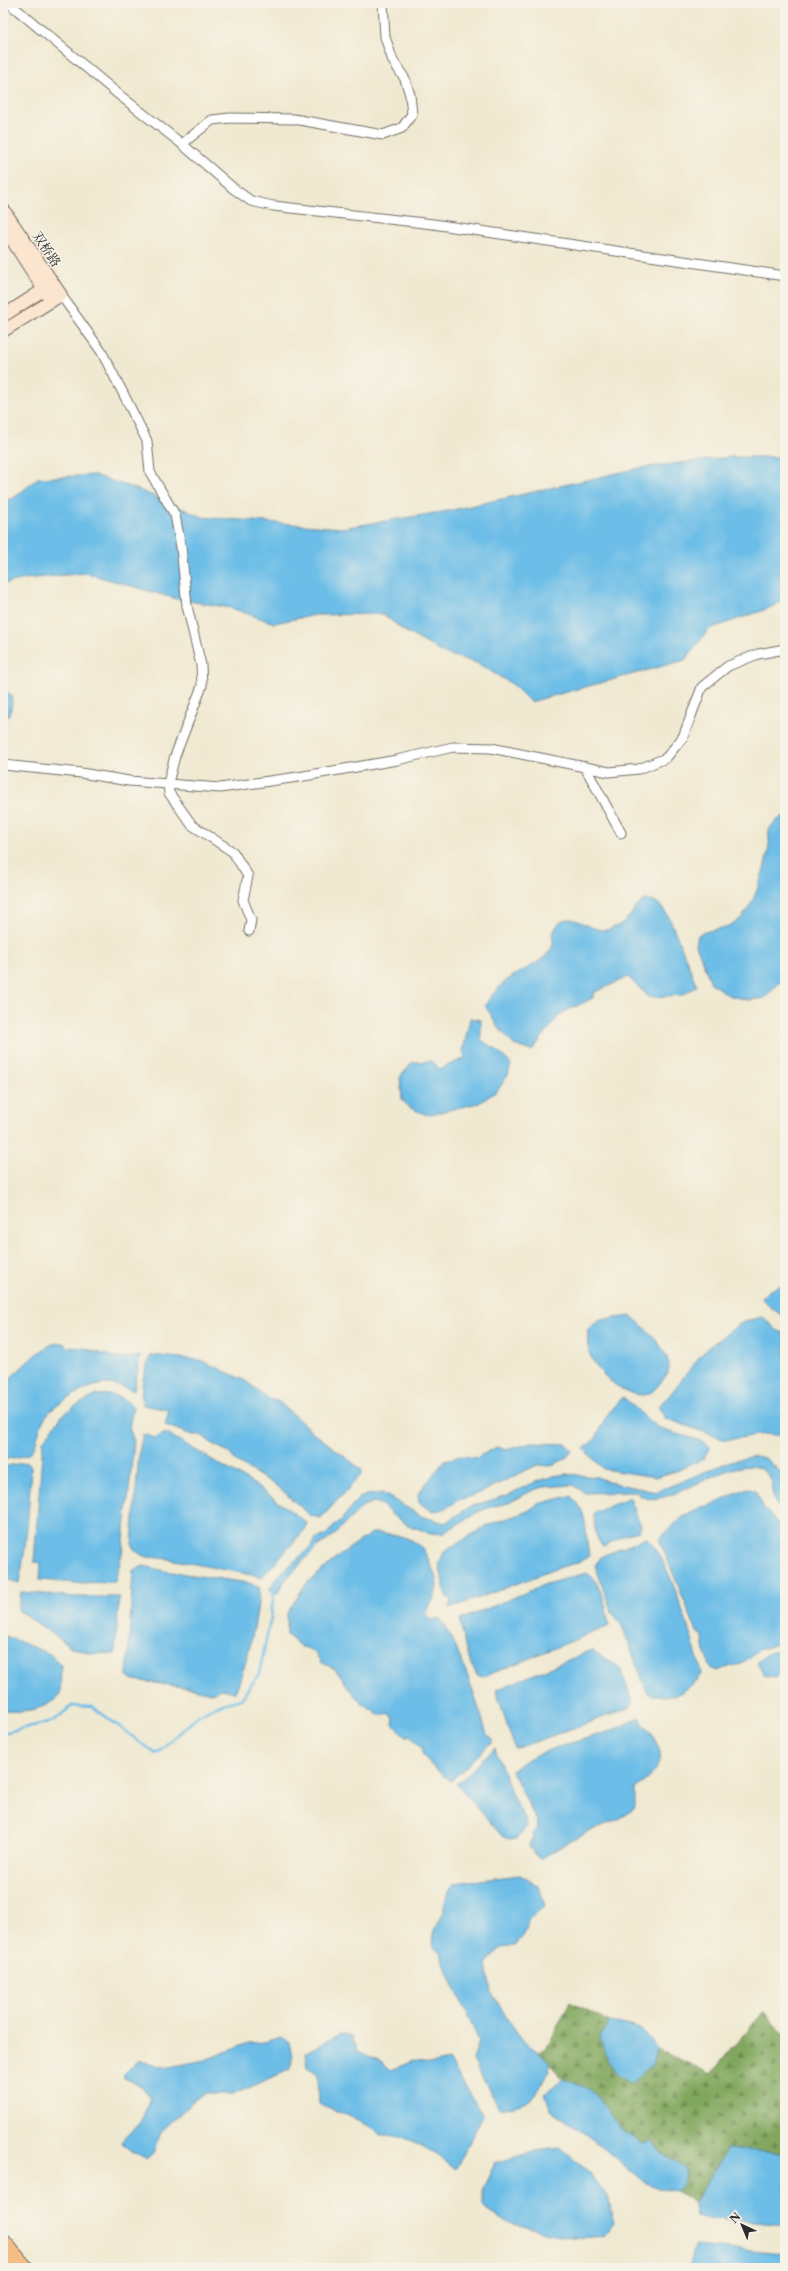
<svg xmlns="http://www.w3.org/2000/svg" width="788" height="2271" viewBox="0 0 788 2271" font-family="'Libre Caslon Text','Noto Serif SC',serif">
  <style>
    .grass { fill: url(#grass-tufts); stroke: #66764a }
    .forest { fill: url(#forest-firs); stroke: #566944 }
    .water { fill: #6cbde7; stroke: #4c7489 }
    .lines { fill: none; stroke-linecap: round; stroke-linejoin: round }
    .stream { stroke: #6cbde7; stroke-width: 2.5 }
    .street-casing { stroke: #706e65; stroke-width: 11 }
    .secondary-casing { stroke: #706e65; stroke-width: 14 }
    .primary-casing { stroke: #706e65; stroke-width: 15 }
    .street { stroke: #fff; stroke-width: 9 }
    .secondary { stroke: #fbe5cf; stroke-width: 12 }
    .primary { stroke: #f6be87; stroke-width: 13 }
    .labels { text-anchor: middle; stroke-width: 3; stroke-linejoin: round; paint-order: stroke }
    .street-label { font-size: 13px; fill: #2b2b2b; stroke: #f7f3e8 }
  </style>
  <defs>
    <pattern id="grass-tufts" width="24" height="20" patternUnits="userSpaceOnUse"><rect width="24" height="20" fill="#a2c169"/><path d="M3 7l-1-3M5 7V3M7 7l1-3M15 17l-1-3M17 17v-4M19 17l1-3" fill="none" stroke="#849d57"/></pattern>
    <pattern id="forest-firs" width="22" height="20" patternUnits="userSpaceOnUse"><rect width="22" height="20" fill="#81a75d"/><path d="M5 1l3.5 6h-7zM16 11l3.5 6h-7z" fill="#6a884d"/></pattern>
  </defs>
  <rect width="100%" height="100%" fill="#f7f3e8"/>
  <filter id="ink" filterUnits="userSpaceOnUse"><feTurbulence type="fractalNoise" baseFrequency=".025" numOctaves="2"/><feDisplacementMap in="SourceGraphic" scale="8" xChannelSelector="R" yChannelSelector="G"/><feConvolveMatrix kernelMatrix="1 2 1 2 8 2 1 2 1" color-interpolation-filters="sRGB"/></filter>
  <filter id="wash" filterUnits="userSpaceOnUse"><feTurbulence type="fractalNoise" baseFrequency=".012" numOctaves="4" result="noise"/><feDisplacementMap in="SourceGraphic" scale="16" xChannelSelector="R" yChannelSelector="G"/><feGaussianBlur stdDeviation="0.9" result="paint"/><feColorMatrix in="noise" values="0 0 0 0 0 0 0 0 0 0 0 0 0 0 0 0 0 1.4 0 .05"/><feComposite in="paint" operator="in"/></filter>
  <g filter="url(#wash)">
    <rect width="100%" height="100%" fill="#f0e9d1"/>
    <path class="grass" d="M782,1487L785,1488V1506L781,1500Z"/>
    <path class="forest" d="M570,2001L610,2022L600,2036L652,2065L656,2049L712,2074L763,2011L785,2035V2154L728,2148L694,2203L676,2191C683,2185 687,2179 686,2170L676,2161L662,2154L652,2141L643,2144L623,2132L606,2107L589,2089L563,2079L539,2052L547,2048Z"/>
    <g class="water">
      <path d="M730,457H785V600L767,609L709,629L685,660L530,702L512,684L477,663L443,653L403,630L383,614L315,615L274,623L231,608L177,599L86,573L25,579L3,584V501L14,498L38,478L94,475L139,490L202,517L342,528L448,511L640,468Z"/>
      <path d="M3,689L11,695C13,707 11,713 3,723Z"/>
      <path d="M785,815V967L780,982L765,998L747,1000L728,995L711,983L696,945L698,935C712,927 727,931 740,919C754,907 767,864 769,845C770,841 768,834 769,830C772,823 779,819 785,815Z"/>
      <path d="M645,900L658,903L669,917L697,986L683,995L649,997L628,977L593,993V998L560,1014L532,1051L514,1045L498,1027L485,1005C492,995 500,985 510,978C524,968 560,957 552,935C567,899 587,936 610,929C633,921 629,910 645,900Z"/>
      <path d="M470,1018L481,1020V1040L497,1050L511,1064L508,1075L497,1091L479,1103L427,1115L408,1107L402,1099L400,1077L413,1062L431,1061L440,1069L465,1058L463,1050Z"/>
      <path d="M785,1284V1318L768,1305L761,1298L768,1291Z"/>
      <path d="M631,1316C643,1325 675,1355 668,1372C667,1375 663,1379 661,1382C658,1386 653,1392 648,1394C629,1400 602,1377 593,1361C587,1352 587,1339 588,1329L600,1320Z"/>
      <path d="M763,1317L777,1330L785,1334V1436L765,1434L726,1440L665,1418L658,1406L669,1396L700,1356L714,1343L744,1321Z"/>
      <path d="M63,1343L68,1347L84,1348L117,1358L140,1356L134,1391C126,1388 116,1384 107,1384C89,1384 53,1404 44,1419C39,1428 36,1448 30,1453C24,1457 11,1458 3,1460V1385L35,1355L52,1344Z"/>
      <path d="M151,1355L200,1360L244,1380L269,1399L279,1402L309,1429L362,1470L361,1475L321,1518L311,1516L277,1486L238,1463L227,1451L214,1445L201,1435H192L165,1425L169,1410L143,1405C139,1387 144,1372 151,1355Z"/>
      <path d="M97,1395C113,1394 123,1395 133,1408L129,1428L134,1441L123,1549L115,1582L76,1583L40,1580L41,1563L34,1562L43,1441L62,1416L75,1406Z"/>
      <path d="M623,1397C633,1405 647,1420 656,1426C672,1436 698,1436 710,1447L703,1459L676,1471L655,1477L603,1469L584,1449L596,1438L607,1415Z"/>
      <path d="M166,1433L257,1486L307,1523L306,1528L262,1577L169,1559L147,1557L137,1552L132,1544L139,1452L143,1434L155,1438Z"/>
      <path d="M531,1443L566,1444L572,1451L567,1458L550,1466L537,1465L480,1493L459,1500L444,1509L433,1511L419,1503L418,1494L445,1460L462,1456L476,1458L497,1447L506,1450Z"/>
      <path d="M755,1456L765,1458L785,1476V1488L782,1487L781,1500L785,1506V1517C775,1506 771,1496 772,1481C769,1477 764,1470 759,1468C725,1455 659,1519 636,1492L585,1493L573,1485L544,1487L531,1491L509,1503L493,1506L476,1513L442,1534L430,1533L408,1525L391,1514L382,1505L374,1502L363,1506L332,1537L316,1548L286,1579L277,1594L269,1589L280,1574L312,1546L316,1538L324,1536L342,1519L359,1498L367,1495L382,1493L421,1516L445,1523L471,1506L508,1495L528,1485L553,1476L566,1474L597,1477L609,1482L656,1492L731,1461Z"/>
      <path d="M26,1462L31,1467C29,1506 27,1545 19,1583L3,1578V1467Z"/>
      <path d="M748,1488L755,1491L764,1508L785,1531V1640L766,1648H760L747,1661L717,1671L712,1669L705,1654L703,1637L697,1632L659,1539L680,1519L702,1507L717,1503L735,1493Z"/>
      <path d="M570,1496C589,1508 585,1536 589,1556C577,1565 564,1565 550,1571C516,1584 483,1597 449,1608L451,1600L446,1596L439,1564L444,1552L486,1526L528,1511L538,1504Z"/>
      <path d="M628,1498H630L641,1526L639,1531L627,1534L604,1546C595,1542 594,1523 594,1513Z"/>
      <path d="M372,1533C387,1533 407,1535 419,1545C425,1549 437,1577 437,1584C437,1593 431,1606 425,1613L432,1620L440,1618C462,1653 474,1694 487,1734L493,1741L451,1781L430,1764L422,1753V1748L410,1735L406,1737L393,1724L394,1717L387,1713L381,1716L357,1699L335,1669L321,1662L315,1653L307,1648L301,1647L287,1635V1613L306,1584L345,1551Z"/>
      <path d="M647,1538C669,1557 693,1643 702,1673C688,1692 669,1704 647,1692L622,1626L611,1610L595,1565L602,1556Z"/>
      <path d="M144,1566L164,1571L249,1583L260,1588C256,1623 249,1659 235,1692L222,1689L211,1693L189,1688L134,1680L127,1677L133,1570Z"/>
      <path d="M587,1573C603,1584 606,1608 609,1626L483,1677L477,1675L467,1655L460,1620L546,1584Z"/>
      <path d="M21,1592L75,1597H119L115,1654L91,1653L73,1648L18,1610Z"/>
      <path d="M3,1635L50,1654L61,1665L60,1695C44,1711 25,1712 3,1711Z"/>
      <path d="M785,1647V1672L775,1677L764,1675L757,1663L765,1655Z"/>
      <path d="M592,1650L620,1668L633,1702L629,1708L515,1749L496,1690Z"/>
      <path d="M639,1716C662,1750 674,1760 635,1789V1808C614,1824 595,1827 573,1839C562,1845 552,1854 540,1858L534,1854L529,1846L538,1824L512,1771C534,1747 596,1740 626,1724C630,1722 636,1720 639,1716Z"/>
      <path d="M495,1748L513,1798L526,1820L527,1826L517,1839L509,1840L502,1836L457,1784Z"/>
      <path d="M520,1875L539,1886L545,1906L529,1919L522,1937L515,1946L501,1948L486,1964L491,1991L508,2020L525,2043L539,2052L550,2064C537,2098 535,2103 499,2109L473,2060L479,2041L445,1966L441,1953L433,1948L434,1930L443,1912L446,1897L454,1883Z"/>
      <path d="M610,2022C633,2027 645,2025 656,2049L652,2065L632,2082L617,2076L604,2051L600,2036Z"/>
      <path d="M340,2034L352,2037L357,2051L381,2061L391,2070L413,2061L433,2063L449,2060L483,2115L456,2169C437,2154 405,2132 380,2134C365,2117 338,2116 319,2103L318,2074L308,2068L306,2052Z"/>
      <path d="M282,2037L289,2042L292,2057L291,2069L235,2094H206L194,2100L161,2132L153,2154L147,2159L132,2151L121,2142L142,2119L151,2098C144,2087 135,2083 124,2078V2074L139,2059L161,2068L169,2067L205,2060L249,2043L265,2042Z"/>
      <path d="M563,2079L589,2089L606,2107L623,2132L643,2144L652,2141L662,2154L676,2161L686,2170C687,2179 683,2185 676,2191L661,2189L644,2182L592,2139L551,2110L545,2094Z"/>
      <path d="M560,2148L589,2172L607,2196L614,2223L604,2236C594,2237 583,2238 573,2237C551,2235 497,2222 483,2206V2188L495,2163L536,2151Z"/>
      <path d="M728,2148L785,2154V2225L695,2216L694,2203Z"/>
      <path d="M694,2246L785,2254V2268H688Z"/>
    </g>
    <g class="lines">
      <path class="stream" d="M3,1733L53,1721L72,1706L93,1707L156,1754L197,1716L215,1706L241,1699L259,1674L271,1617L274,1592"/>
    </g>
  </g>
  <g filter="url(#ink)">
    <g class="lines">
      <g class="street-casing">
        <g id="street">
          <path d="M9,3L118,94L182,144L234,189L251,201L273,206L433,224L785,276"/>
          <path d="M182,144L212,120L230,118L294,119L383,135L402,128L412,114L410,95L405,79L393,61L385,37L383,3"/>
          <path d="M61,295L101,351L123,393L147,441L150,472L175,515L181,547L187,606L201,665L202,686L175,756L168,783L169,793L192,825L233,852L248,876L243,900L251,920L249,931"/>
          <path d="M3,765L81,773L129,781L220,788L298,777L397,760L453,747L491,748L585,767"/>
          <path d="M621,833L585,767L609,772L639,769L666,758L683,737L702,687L728,666L758,654L785,649"/>
        </g>
      </g>
      <g class="secondary-casing">
        <g id="secondary">
          <path d="M3,209L61,295L3,331"/>
          <path d="M3,226L51,301"/>
          <path d="M3,316L51,285"/>
        </g>
      </g>
      <g class="primary-casing">
        <g id="primary">
          <path d="M3,2240L27,2268"/>
          <path d="M3,2259L11,2268"/>
        </g>
      </g>
      <use href="#street" class="street"/>
      <use href="#secondary" class="secondary"/>
      <use href="#primary" class="primary"/>
    </g>
  </g>
  <g class="labels">
    <g class="street-label">
      <text transform="translate(47 249) rotate(56)" y="5">双桥路</text>
    </g>
  </g>
  <rect width="788" height="2271" fill="none" stroke="#f7f3e8" stroke-width="16"/>
  <g transform="translate(742 2225) rotate(316)" stroke="#f7f3e8" stroke-width="3" paint-order="stroke">
  <path d="M0-3L7 15L0 10L-7 15Z" fill="#2b2b2b"/>
  <text y="-6" font-size="11" font-weight="bold" text-anchor="middle" fill="#2b2b2b">N</text>
  </g>
</svg>
